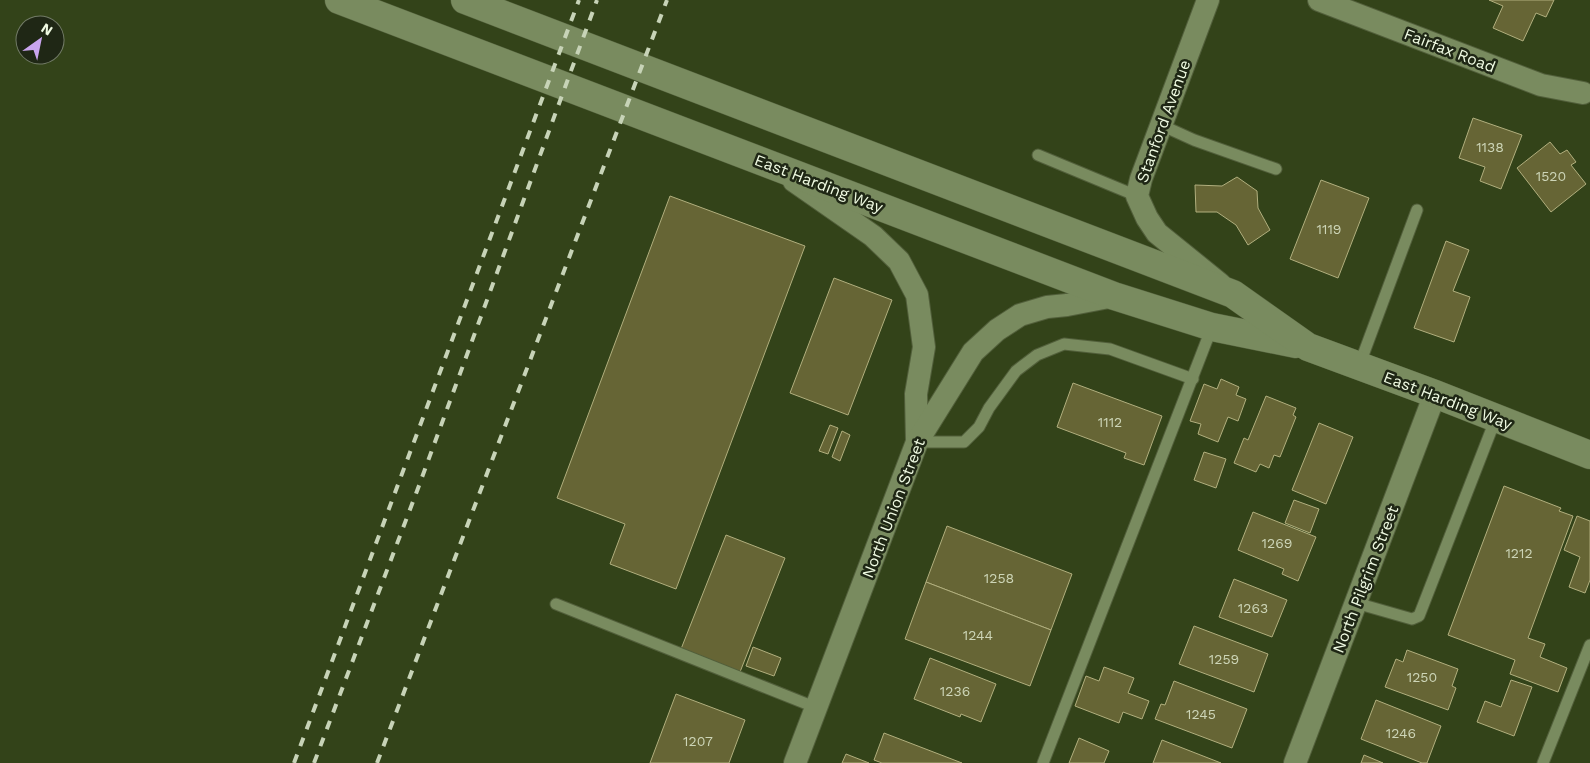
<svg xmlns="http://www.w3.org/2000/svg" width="1590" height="763" viewBox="0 0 1590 763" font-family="'Work Sans',sans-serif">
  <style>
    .building { fill: #666535; stroke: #b1af7e }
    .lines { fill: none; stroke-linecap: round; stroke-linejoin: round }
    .lane-casing { stroke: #525f3b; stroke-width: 13 }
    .street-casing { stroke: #525f3b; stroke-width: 24 }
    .secondary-casing { stroke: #525f3b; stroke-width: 29 }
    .lane { stroke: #798b5f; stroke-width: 11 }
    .street { stroke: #798b5f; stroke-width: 22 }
    .secondary { stroke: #798b5f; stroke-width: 28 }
    .rail { stroke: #c7d3b7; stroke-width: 4; stroke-dasharray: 9 9; stroke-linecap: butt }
    .labels { text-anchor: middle; stroke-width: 5; stroke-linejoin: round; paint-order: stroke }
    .number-label { font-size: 14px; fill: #cdd5b7 }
    .street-label { font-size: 16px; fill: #effae2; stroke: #1f2715 }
  </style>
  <rect width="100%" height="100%" fill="#334319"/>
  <g class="building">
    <path d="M1489,0H1554L1546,17L1536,13L1523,41L1493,28L1503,6Z"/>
    <path d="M1473,118L1522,135L1501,189L1480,181L1485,167L1459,158Z"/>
    <path d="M1550,142L1560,154L1567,150L1576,162L1571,165L1586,184L1551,212L1517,168Z"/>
    <path d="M1237,177L1257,191L1258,208L1270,230L1248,245L1236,225L1217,212H1196L1195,185L1222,186Z"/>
    <path d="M1321,180L1369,198L1338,278L1290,259Z"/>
    <path d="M670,196L805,246L676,589L610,564L625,524L557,498Z"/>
    <path d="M1446,241L1469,250L1453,291L1470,297L1454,342L1414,328Z"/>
    <path d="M834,278L892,300L848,415L790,393Z"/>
    <path d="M1221,379L1239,387L1236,395L1246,399L1238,421L1228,417L1218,442L1198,434L1201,424L1190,421L1204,384L1217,389Z"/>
    <path d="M1073,383L1162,416L1144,465L1124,458L1126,453L1057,427Z"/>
    <path d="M1266,396L1296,408L1293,415L1296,417L1280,457L1274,455L1269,468L1260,464L1256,472L1234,463L1244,438L1248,440Z"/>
    <path d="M1319,423L1353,437L1326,504L1292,490Z"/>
    <path d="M830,425L838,428L828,454L819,451Z"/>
    <path d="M842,431L850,435L840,461L832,457Z"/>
    <path d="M1204,452L1226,459L1216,488L1194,480Z"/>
    <path d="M1504,486L1561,508L1559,511L1573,516L1528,638L1545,644L1540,657L1567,668L1558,692L1510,674L1515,660L1448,635Z"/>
    <path d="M1294,500L1319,509L1310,533L1285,523Z"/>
    <path d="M1253,512L1316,537L1298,581L1282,574L1284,569L1238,550Z"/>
    <path d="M1577,516L1590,521V580L1585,593L1569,587L1580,557L1564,550Z"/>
    <path d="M947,526L1072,574L1051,630L926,582Z"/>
    <path d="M726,535L785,558L740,672L681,649Z"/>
    <path d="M1234,579L1287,600L1272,637L1219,617Z"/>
    <path d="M926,582L1051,630L1030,686L905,639Z"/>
    <path d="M1194,626L1268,654L1254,692L1179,664Z"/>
    <path d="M753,647L781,658L774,676L746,666Z"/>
    <path d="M1407,650L1458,669L1452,686L1456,688L1448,710L1385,687L1396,659L1403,662Z"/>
    <path d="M930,658L996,684L981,722L961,714L960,717L914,699Z"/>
    <path d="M1104,667L1134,678L1128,693L1149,701L1142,719L1123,712L1119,723L1075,706L1086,676L1099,681Z"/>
    <path d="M1511,680L1532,687L1514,736L1477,722L1485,701L1501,707Z"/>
    <path d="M1174,681L1247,709L1232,748L1155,719L1161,704L1165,705Z"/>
    <path d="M676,694L745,720L729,763H650Z"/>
    <path d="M1376,700L1441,726L1427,763H1422L1361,739Z"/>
    <path d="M884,733L962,763H882L874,760Z"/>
    <path d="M1079,738L1109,751L1104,763H1069Z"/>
    <path d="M1162,740L1221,763H1153Z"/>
    <path d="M846,754L869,763H842Z"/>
    <path d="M1364,755L1383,763H1361Z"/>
  </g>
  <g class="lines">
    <g class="lane-casing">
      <g id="lane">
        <path d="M1161,125L1194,140L1276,169"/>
        <path d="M1038,155L1137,196"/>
        <path d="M1359,366L1417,210"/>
        <path d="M917,442H964L979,427L989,408L1016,371L1037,355L1064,344L1110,349L1193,379"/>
        <path d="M1356,603L1412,619L1419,616L1496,418"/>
        <path d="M556,604L817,708"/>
        <path d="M1043,763L1212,327"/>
        <path d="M1543,763L1590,645"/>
      </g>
    </g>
    <g class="street-casing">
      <g id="street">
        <path d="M1208,0L1141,179L1137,196L1147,218L1157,233L1220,284"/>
        <path d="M1319,0L1541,85L1583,93"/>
        <path d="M794,181L873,236L899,261L917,295L924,347L916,394L917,442"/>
        <path d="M795,763L917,442L973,352L997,330L1020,315L1047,307L1067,305L1114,296"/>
        <path d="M1295,763L1435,394"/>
      </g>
    </g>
    <g class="secondary-casing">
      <g id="secondary">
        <path d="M339,0L1114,296L1212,327L1296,344"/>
        <path d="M465,0L1233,294L1308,347L1435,394L1590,455"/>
      </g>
    </g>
    <use href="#lane" class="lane"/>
    <use href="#street" class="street"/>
    <use href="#secondary" class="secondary"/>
    <g class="rail">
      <path d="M294,763L579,0"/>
      <path d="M314,763L417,491L597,0"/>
      <path d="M377,763L667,0"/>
    </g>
  </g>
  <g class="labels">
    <g class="number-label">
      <text x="1490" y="152">1138</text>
      <text x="1551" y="181">1520</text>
      <text x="1329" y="234">1119</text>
      <text x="1110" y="427">1112</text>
      <text x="1277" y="548">1269</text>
      <text x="1519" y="558">1212</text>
      <text x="999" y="583">1258</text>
      <text x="1253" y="613">1263</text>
      <text x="978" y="640">1244</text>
      <text x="1224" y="664">1259</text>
      <text x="1422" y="682">1250</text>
      <text x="955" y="696">1236</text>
      <text x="1201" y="719">1245</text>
      <text x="1401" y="738">1246</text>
      <text x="698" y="746">1207</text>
    </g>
    <g class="street-label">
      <text transform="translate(1450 50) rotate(21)" y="6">Fairfax Road</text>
      <text transform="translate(1163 121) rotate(-70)" y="6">Stanford Avenue</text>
      <text transform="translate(819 183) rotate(21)" y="6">East Harding Way</text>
      <text transform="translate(1448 400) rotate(21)" y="6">East Harding Way</text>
      <text transform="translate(893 508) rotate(-69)" y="6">North Union Street</text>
      <text transform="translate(1365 579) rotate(-69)" y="6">North Pilgrim Street</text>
    </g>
  </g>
  <g transform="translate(40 40) rotate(33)"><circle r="24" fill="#1f2715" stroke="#727b67"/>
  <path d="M0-4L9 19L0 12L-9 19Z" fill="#c9a5ee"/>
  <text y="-8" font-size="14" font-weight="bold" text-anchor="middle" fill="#effae2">N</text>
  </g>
</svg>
